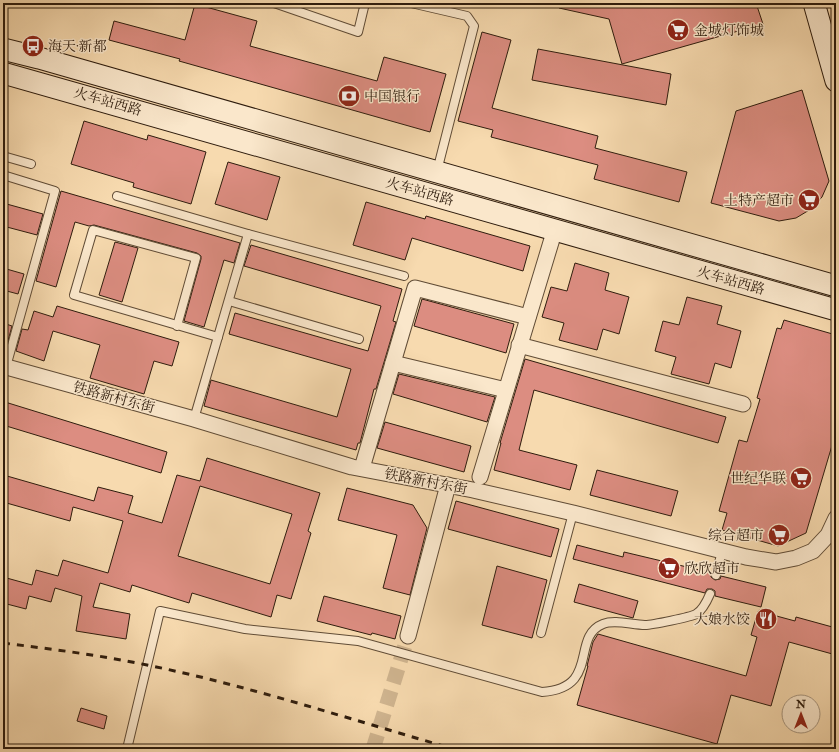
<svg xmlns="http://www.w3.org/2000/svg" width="839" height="752" viewBox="0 0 839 752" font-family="'IM FELL Double Pica','Noto Serif SC',serif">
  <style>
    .building { fill: #dc8d81; stroke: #2e1c0d; fill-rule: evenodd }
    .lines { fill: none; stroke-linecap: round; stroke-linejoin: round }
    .street-tunnel { stroke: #cfb48f; stroke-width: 15; stroke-dasharray: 15 8; stroke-linecap: butt }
    .lane-casing { stroke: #604c36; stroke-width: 10 }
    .street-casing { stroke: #604c36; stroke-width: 17 }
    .secondary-casing { stroke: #2e1c0d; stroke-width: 23 }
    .lane { stroke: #fae7cb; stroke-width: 8 }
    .street { stroke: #fae7cb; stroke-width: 15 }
    .secondary { stroke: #fae7cb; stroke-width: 21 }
    .rail { stroke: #2e1c0d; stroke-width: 3; stroke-dasharray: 7 7; stroke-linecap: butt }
    .labels { text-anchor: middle; stroke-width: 3; stroke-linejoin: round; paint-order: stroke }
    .poi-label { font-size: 14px; fill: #2e1c0d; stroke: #fae7cb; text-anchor: start }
    .street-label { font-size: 14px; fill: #2e1c0d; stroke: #fae7cb }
  </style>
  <rect width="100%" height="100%" fill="#f7daaf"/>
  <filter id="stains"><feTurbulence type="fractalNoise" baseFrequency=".005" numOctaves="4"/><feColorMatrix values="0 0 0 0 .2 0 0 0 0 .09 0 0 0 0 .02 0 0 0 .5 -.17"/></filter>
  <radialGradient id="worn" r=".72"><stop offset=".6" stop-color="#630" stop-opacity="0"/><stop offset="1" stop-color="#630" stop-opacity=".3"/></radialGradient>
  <g class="building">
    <path d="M560,3H756L763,24L622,64L609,19L559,8Z"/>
    <path d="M195,4L257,21L250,46L377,81L384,57L446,74L430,132L179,61L180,59L109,40L114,21L185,40Z"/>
    <path d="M482,32L511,40L492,108L598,136L595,148L687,172L679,202L594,179L598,165L491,137L493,130L458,121Z"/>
    <path d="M538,49L671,74L666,105L532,80Z"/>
    <path d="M802,90L829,181L822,197L811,209L796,218L779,221L711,203L736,111Z"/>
    <path d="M84,121L147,140L148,135L206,152L191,204L133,187L134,183L71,164Z"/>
    <path d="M228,162L280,177L267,220L215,204Z"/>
    <path d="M61,191L240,243L234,263L224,260L204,327L184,321L201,259V256L197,253L94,225L89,226L75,222L56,287L36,281Z"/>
    <path d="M366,202L425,219L426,216L530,246L523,271L412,238L405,260L353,245Z"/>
    <path d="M3,203L43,214L37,235L3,226Z"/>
    <path d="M115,242L138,248L122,302L99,295Z"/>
    <path d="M251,245L402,289L393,321L396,322L376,389H374L360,443H358L356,450L204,406L211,380L337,417L351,369L229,334L235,313L368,351L381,306L244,266Z"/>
    <path d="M575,263L609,273L605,290L629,297L619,334L603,329L597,350L559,340L564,323L542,317L551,287L567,291Z"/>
    <path d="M3,268L24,274L18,294L3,290Z"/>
    <path d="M687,297L722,306L717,324L741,331L731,368L715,363L709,384L671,374L676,357L655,351L663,321L679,325Z"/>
    <path d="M422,299L514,324L506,353L414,326Z"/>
    <path d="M57,306L179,342L172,366L154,361L144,394L90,378L100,345L53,331L44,361L16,351L22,329L28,330L34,311L53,317Z"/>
    <path d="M784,320L836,335V432L806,533L778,546L722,530L727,513L719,511L739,440L747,442L760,399L757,398L777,328L781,329Z"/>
    <path d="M3,323L12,326L6,348L3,347Z"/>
    <path d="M525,359L726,417L718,443L534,390L519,450L577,465L570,490L494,470L501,443H500Z"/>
    <path d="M399,374L495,397L487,422L393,394Z"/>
    <path d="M5,402L167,452L161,473L3,425V410Z"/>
    <path d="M385,422L471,446L464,472L377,448Z"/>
    <path d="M207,458L320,493L308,531L311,533L291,599L277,595L271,617L192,593L189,603L132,585L130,592L100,583L93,607L130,614L126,639L76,631L82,596L55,588L51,602L29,596L26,609L3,603V577L32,585L36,570L58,576L63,560L108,573L123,521L73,507L70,521L3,502V492L7,476L94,501L98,487L133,496L128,513L162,523L177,475L200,481ZM200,486L292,514L270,584L178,556Z"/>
    <path d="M597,470L678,491L671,516L590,495Z"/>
    <path d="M347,488L413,505L427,528L410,595L383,588L397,535L338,520Z"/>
    <path d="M456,501L559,529L551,557L448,529Z"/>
    <path d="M577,545L623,557L624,552L708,572L711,573V577L715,580L720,579L721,576L766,587L761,607L715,596V591L712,589H707L705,593L573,559Z"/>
    <path d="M497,566L547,580L532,638L482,625Z"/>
    <path d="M579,584L638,601L633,618L574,602Z"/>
    <path d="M324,596L401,616L395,639L372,633L371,635L317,621Z"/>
    <path d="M758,611L795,621L796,617L836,628V655L789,642L771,706L731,695L717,744L577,705L588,666H587L593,642L598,634L746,676L757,637L751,635Z"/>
    <path d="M81,708L107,716L104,729L77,721Z"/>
  </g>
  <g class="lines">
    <path class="street-tunnel" d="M373,749L408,636"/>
    <g class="lane-casing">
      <g id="lane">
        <path d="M274,3L358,32L365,3"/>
        <path d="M411,3L467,16L474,26L437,171"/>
        <path d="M3,156L31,164"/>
        <path d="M3,175L55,191L6,367"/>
        <path d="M117,196L248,234L194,419"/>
        <path d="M248,234L404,276"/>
        <path d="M229,301L359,339"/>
        <path d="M177,326L196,258L93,230L74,295L218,337"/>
        <path d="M716,575L722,551"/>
        <path d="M541,633L573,513"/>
        <path d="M127,749L160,611L245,629L358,641L542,692C601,688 570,637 603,624C615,619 632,625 645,625C652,625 691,617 696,614C703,610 707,601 710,594"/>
      </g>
    </g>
    <g class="street-casing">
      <g id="street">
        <path d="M519,345L743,404"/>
        <path d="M393,363L506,390"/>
        <path d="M3,366L194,419L352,467L473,490L573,513L746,557L776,562L796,558L813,551L828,535L836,518"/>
        <path d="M362,468L415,288L528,317"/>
        <path d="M480,477L555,229"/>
        <path d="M408,636L448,485"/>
      </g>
    </g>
    <g class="secondary-casing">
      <g id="secondary">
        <path d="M814,3L836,81"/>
        <path d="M3,49L39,58L836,286"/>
        <path d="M3,73L836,310"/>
      </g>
    </g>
    <use href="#lane" class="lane"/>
    <use href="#street" class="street"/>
    <use href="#secondary" class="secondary"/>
    <path class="rail" d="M3,643C51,649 99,655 147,665C250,686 352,720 454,749"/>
  </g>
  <defs>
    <g id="supermarket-disc" transform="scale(1.15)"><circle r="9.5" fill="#8f2418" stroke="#fae7cb"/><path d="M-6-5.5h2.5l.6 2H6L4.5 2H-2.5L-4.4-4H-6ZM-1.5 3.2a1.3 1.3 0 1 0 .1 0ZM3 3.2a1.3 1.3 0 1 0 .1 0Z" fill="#fff"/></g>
    <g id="bus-disc" transform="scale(1.15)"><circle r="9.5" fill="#8f2418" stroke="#fae7cb"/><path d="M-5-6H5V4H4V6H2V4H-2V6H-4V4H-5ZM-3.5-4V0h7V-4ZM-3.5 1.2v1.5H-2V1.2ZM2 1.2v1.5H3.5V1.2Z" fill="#fff"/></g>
    <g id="bank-disc" transform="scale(1.15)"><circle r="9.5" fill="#8f2418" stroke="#fae7cb"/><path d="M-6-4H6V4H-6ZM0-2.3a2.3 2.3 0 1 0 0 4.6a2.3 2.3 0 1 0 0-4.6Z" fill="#fff"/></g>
    <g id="restaurant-disc" transform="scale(1.15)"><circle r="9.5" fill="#8f2418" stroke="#fae7cb"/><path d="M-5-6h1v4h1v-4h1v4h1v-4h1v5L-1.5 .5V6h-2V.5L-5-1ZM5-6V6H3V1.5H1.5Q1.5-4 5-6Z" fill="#fff"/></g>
  </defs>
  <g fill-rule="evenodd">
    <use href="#supermarket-disc" x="678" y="30"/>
    <use href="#bus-disc" x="33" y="46"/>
    <use href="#bank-disc" x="349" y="96"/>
    <use href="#supermarket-disc" x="809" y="200"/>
    <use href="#supermarket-disc" x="801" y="478"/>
    <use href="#supermarket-disc" x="779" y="535"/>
    <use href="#supermarket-disc" x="669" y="568"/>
    <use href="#restaurant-disc" x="766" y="619"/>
  </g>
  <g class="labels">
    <g class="poi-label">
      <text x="694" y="35">金城灯饰城</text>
      <text x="48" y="51">海天·新都</text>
      <text x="364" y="101">中国银行</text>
      <text x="794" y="205" text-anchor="end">土特产超市</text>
      <text x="786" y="483" text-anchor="end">世纪华联</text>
      <text x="764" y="540" text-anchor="end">综合超市</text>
      <text x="684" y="573">欣欣超市</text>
      <text x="750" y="624" text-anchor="end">大娘水饺</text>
    </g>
    <g class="street-label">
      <text transform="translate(108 101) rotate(16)" y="5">火车站西路</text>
      <text transform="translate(420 191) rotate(16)" y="5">火车站西路</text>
      <text transform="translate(731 280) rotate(16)" y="5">火车站西路</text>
      <text transform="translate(114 397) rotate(15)" y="5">铁路新村东街</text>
      <text transform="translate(426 481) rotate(11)" y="5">铁路新村东街</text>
    </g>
  </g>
  <rect width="839" height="752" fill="none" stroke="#f7daaf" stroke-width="16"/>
  <rect x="4" y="4" width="831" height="744" fill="none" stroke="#2e1c0d" stroke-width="2"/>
  <rect x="8" y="8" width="823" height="736" fill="none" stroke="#2e1c0d"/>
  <g transform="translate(801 714)"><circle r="19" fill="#fae7cb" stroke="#a8967f"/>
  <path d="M0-3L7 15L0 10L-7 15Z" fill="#8f2418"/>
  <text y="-6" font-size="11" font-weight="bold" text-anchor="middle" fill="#2e1c0d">N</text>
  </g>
  <rect width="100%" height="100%" filter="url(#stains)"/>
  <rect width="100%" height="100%" fill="url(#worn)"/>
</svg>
